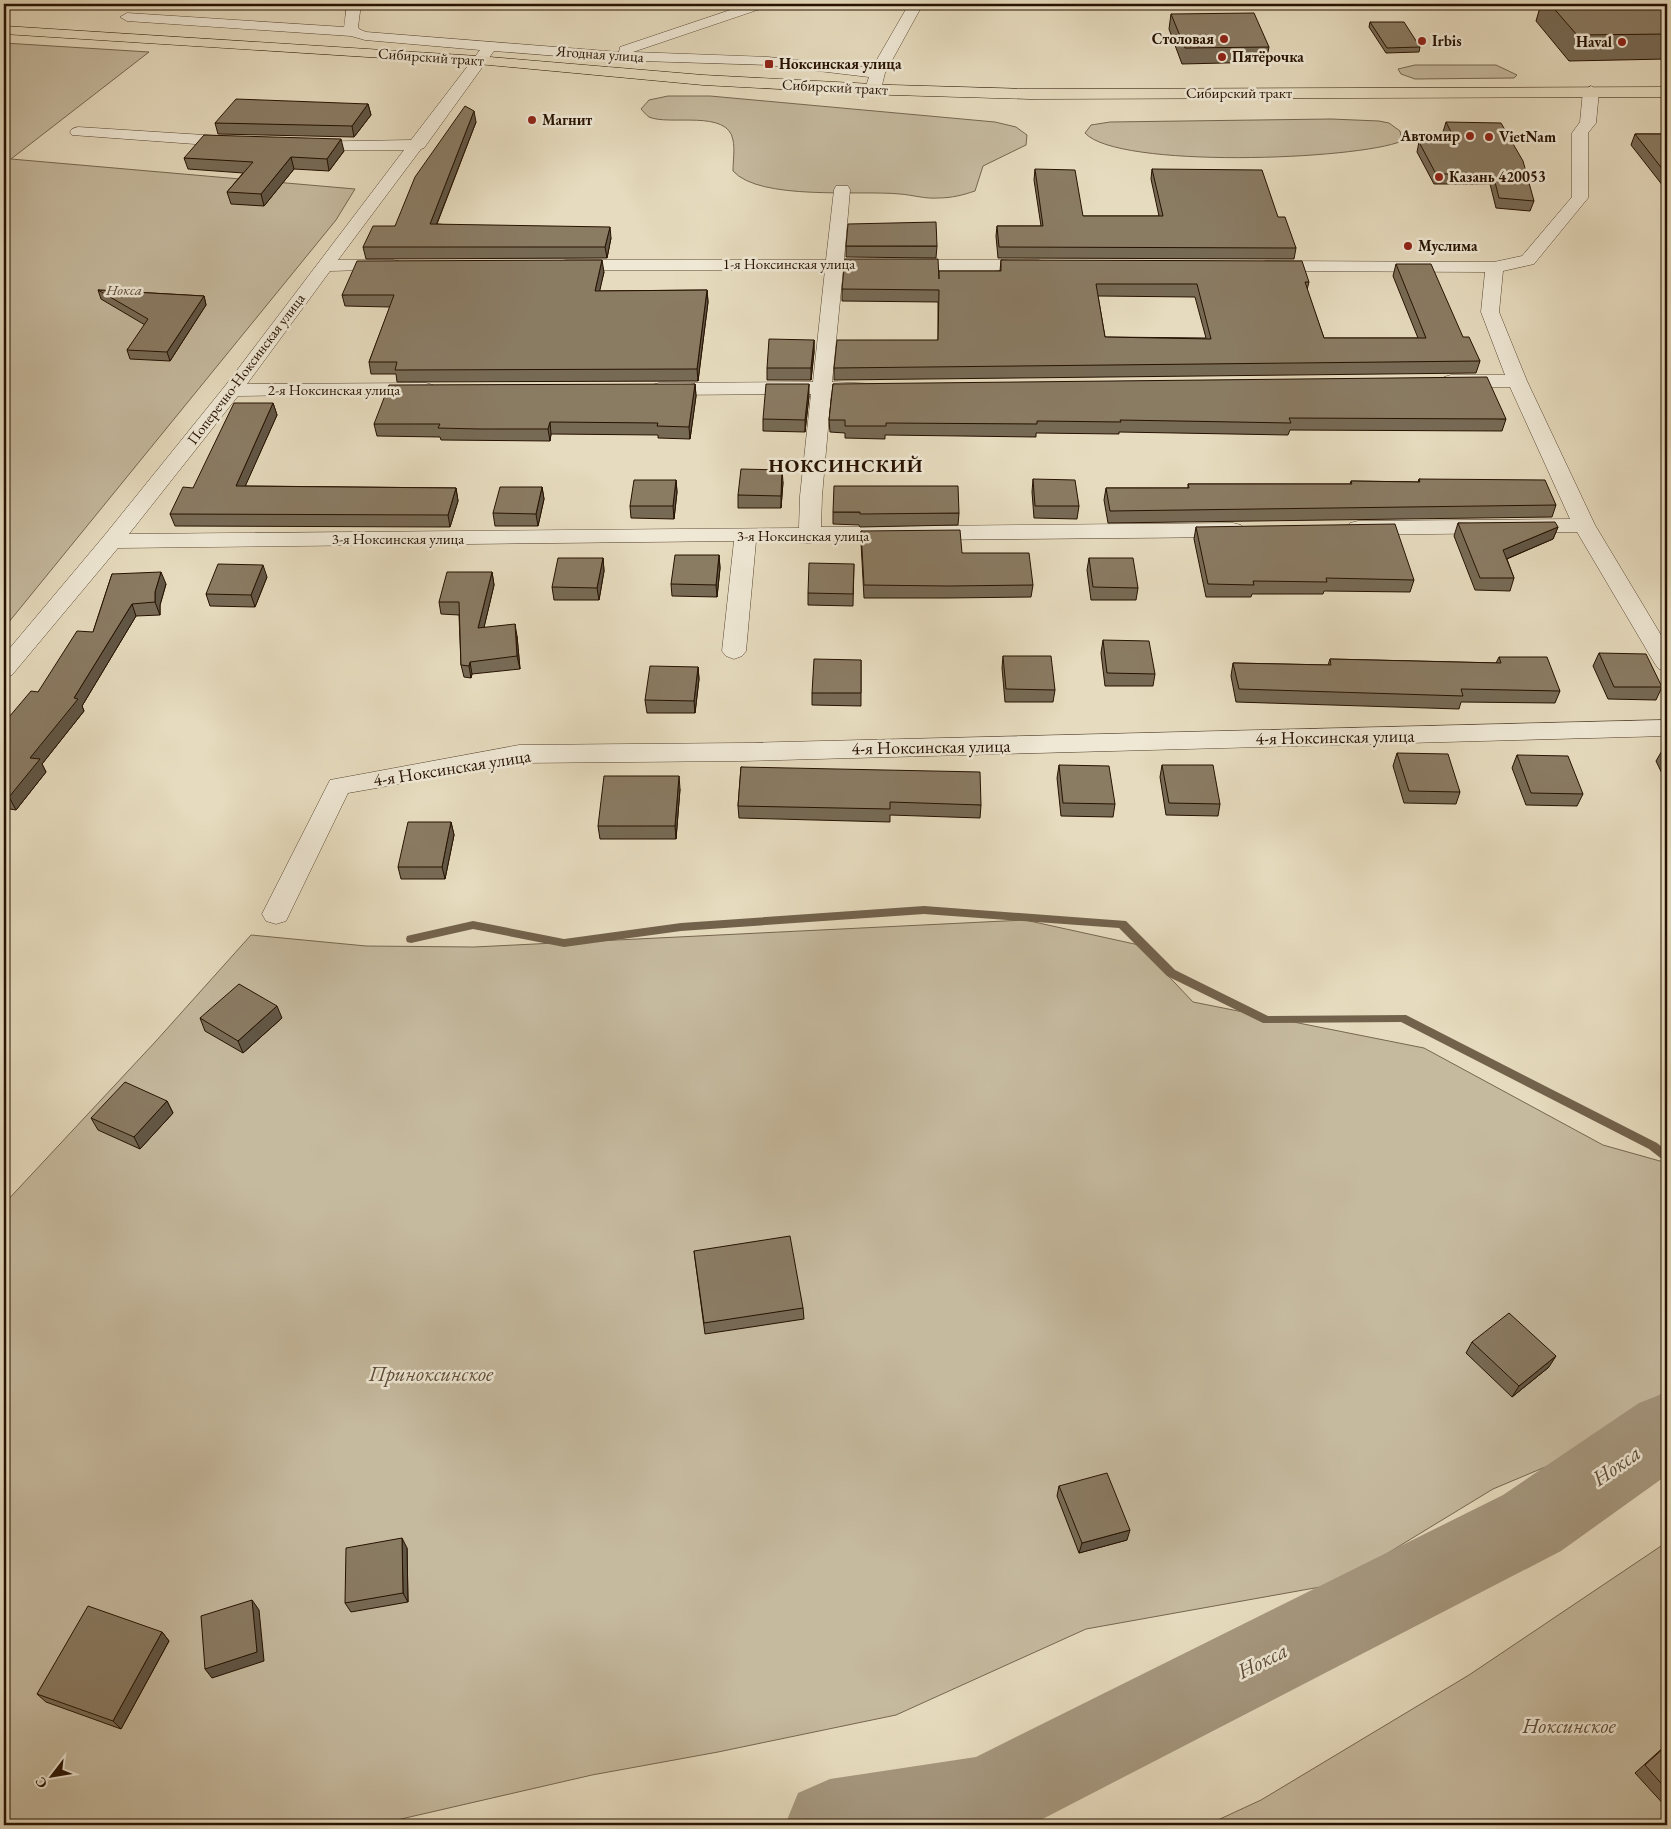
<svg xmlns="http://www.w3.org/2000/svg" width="1671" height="1829" viewBox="0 0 1671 1829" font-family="'EB Garamond',serif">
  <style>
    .green { fill: #c5b99e; stroke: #766650 }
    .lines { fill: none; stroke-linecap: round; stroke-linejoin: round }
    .stream { fill: #72624c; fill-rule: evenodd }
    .river { fill: #a5977e; fill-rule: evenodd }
    .minor-casing { stroke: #564430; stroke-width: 1 }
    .major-casing { stroke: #261201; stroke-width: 1 }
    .minor { fill: #efe8d5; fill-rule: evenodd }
    .major { fill: #e6dbbe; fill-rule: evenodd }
    .wall { fill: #776a55; stroke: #261201; fill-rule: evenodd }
    .shaded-wall { fill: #615645; stroke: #261201 }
    .building { fill: #8a7b63; stroke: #261201; fill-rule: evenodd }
    .poi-dot { fill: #8f2418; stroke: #efe8d5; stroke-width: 2 }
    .labels { text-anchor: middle; stroke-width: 5; stroke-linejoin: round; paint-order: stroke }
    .far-poi-label { font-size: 15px; font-weight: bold; fill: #261201; stroke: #efe8d5; text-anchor: start }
    .far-street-label { font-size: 15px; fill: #261201; stroke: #efe8d5 }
    .far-park-label { font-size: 15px; font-style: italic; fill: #5e4c38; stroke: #efe8d5 }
    .street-label { font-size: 18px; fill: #261201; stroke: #efe8d5 }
    .far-district-label { font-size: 19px; font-weight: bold; letter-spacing: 1px; fill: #261201; stroke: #efe8d5 }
    .near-park-label { font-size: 21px; font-style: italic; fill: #5e4c38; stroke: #efe8d5 }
    .near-water-label { font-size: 22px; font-style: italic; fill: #5f4e39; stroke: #efe8d5 }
  </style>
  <rect width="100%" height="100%" fill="#e6dbbe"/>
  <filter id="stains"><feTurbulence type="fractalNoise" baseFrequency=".004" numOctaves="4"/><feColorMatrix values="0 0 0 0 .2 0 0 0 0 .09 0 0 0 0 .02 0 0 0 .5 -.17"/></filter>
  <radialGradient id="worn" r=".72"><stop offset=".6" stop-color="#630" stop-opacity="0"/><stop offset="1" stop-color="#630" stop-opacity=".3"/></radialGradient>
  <g class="green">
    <path d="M4,43L149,52L11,159L355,189L336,220L4,628Z"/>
    <path d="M1415,65H1496L1517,75L1514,78L1415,79L1401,74L1398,69Z"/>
    <path d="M668,96H710L995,122L1016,127L1027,135L1026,145L983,166L975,191C963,195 952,198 938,198C925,199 913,195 900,194C860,190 760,201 733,171C733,161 735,149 733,140C728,109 669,126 649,117C646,115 643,111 641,109L649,100Z"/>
    <path d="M1331,119L1379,121L1389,123L1400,131L1402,141C1357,160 1117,169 1085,133L1091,125L1110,122Z"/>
    <path d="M1025,920L1139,945L1193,1002L1424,1048L1603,1145L1667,1163V1390L1588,1449L1493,1489L1337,1584L1086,1629L896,1715L718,1752L592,1775L375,1825H4V1204L156,1041L251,935L366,946L474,947Z"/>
    <path d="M1667,1542V1825H1207L1261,1800L1469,1675Z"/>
  </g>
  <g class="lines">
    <path class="stream" d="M924,906L1126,921L1175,970L1268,1016L1406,1015L1657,1143L1667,1151V1162L1663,1160L1649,1149L1401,1022L1263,1023L1167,976L1119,928L924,914L681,931L564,947L473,929L411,943L407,942L406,939L407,936L411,935L473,921L564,939L681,923Z"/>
    <path class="river" d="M1667,1392V1475L1561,1551L1031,1825H785L798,1793L830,1779L976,1757L1503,1495L1639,1403Z"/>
    <g class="minor-casing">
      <g id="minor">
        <path d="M347,4H361L358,27L359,29L366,32L619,52L620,47L748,4H768L766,7L633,52L768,57L872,68L909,4H923L885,73L881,89L873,94L865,89L869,77L768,65L609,60L494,51L424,148L421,149L338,260H393L399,261L402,265L399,269L330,271L247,384L426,383L433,385L436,389L433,393L238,396L129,534L799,528L800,496L811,394L659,395L652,393L649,389L652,385L659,383L813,382L825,270H566L560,269L557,265L560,261L566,260H826L834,190L836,186H848L850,190L844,260H1038L1044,261L1047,265L1044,269L1038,270H843L832,382L878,384L881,388L878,392L831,394L822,496L821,527L1233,523L1241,525L1244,530L1241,535L1233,537L818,541L810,543L756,541L746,651L742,656L734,659L726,656L722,651L734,541L118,548L12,675L4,678V655L104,536L225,386L404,150H304L298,148L296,145L298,142L411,140L480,50L365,40L351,36L127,21L120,17L127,13L344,27Z"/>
        <path d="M1591,86L1599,91L1596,123L1588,133V198L1534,264L1503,271L1499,312L1527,381L1595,525L1667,645V672L1659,669L1655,664L1577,532L1358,535L1350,533L1347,528L1350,523L1358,521L1570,519L1510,387H1451L1444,385L1441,381L1444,377L1451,375H1505L1481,312L1485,272L1266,271L1260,270L1257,266L1260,262L1266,261L1494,262L1522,256L1572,197V133L1580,122L1583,91Z"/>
        <path d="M78,127L236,137L244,142L236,147L72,135L70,132L72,129Z"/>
        <path d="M1667,720V736L743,761L519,763L348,793L286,921L276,924L266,921L262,914L330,780L519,745L743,743Z"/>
      </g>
    </g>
    <g class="major-casing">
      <path id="major" d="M4,26L478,56L703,75L892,85L1030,89L1667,87V97L1030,99L892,95L703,85L478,64L4,34Z"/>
    </g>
    <use href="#minor" class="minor"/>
    <use href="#major" class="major"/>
  </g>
  <g class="wall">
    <path d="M467,4H502L501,6L468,7Z"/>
    <path d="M1541,4H1667V59L1569,61L1536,21Z"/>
    <path d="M1171,14L1269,47L1266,62L1182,64L1169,29Z"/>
    <path d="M1370,22L1420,47L1419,52L1386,53L1369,27Z"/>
    <path d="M368,104L371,115L354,137L218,134L215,123Z"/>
    <path d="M476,122L437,224L611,238L607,258L366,259L363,247L395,226Z"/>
    <path d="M1446,122L1534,201L1530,211L1496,208L1490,184H1434L1417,152L1419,142H1448L1443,132Z"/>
    <path d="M1635,134H1667V191L1631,145Z"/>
    <path d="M344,151L329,171L294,169L264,206L231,204L227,192L243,173L188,169L184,158Z"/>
    <path d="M1035,169L1083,216H1159L1151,179L1152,169L1278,217L1296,248L1294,259L998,258L996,236L997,226H1041L1034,180Z"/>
    <path d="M846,246H937L936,258L846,257Z"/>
    <path d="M1001,260L1309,282L1307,290L1324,338H1418L1393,276L1396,264L1463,337L1480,361L1476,373L834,380V368L938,340V302L842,301V289L939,276L1000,271ZM1098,296L1195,297L1206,338L1105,337Z"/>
    <path d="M604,272L599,291L707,290L708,302L698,381L397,382L396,374H371L369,362L390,307L345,306L342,295Z"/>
    <path d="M98,290L204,296L206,305L170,361L130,359L127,350L145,325L101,299Z"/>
    <path d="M814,340V352L811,380H767V368Z"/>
    <path d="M695,384L696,396L690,439L658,438V435L551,434L550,441L441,440L440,437L377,436L374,424Z"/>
    <path d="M833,384L1506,419L1502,431L1290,430L1288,435L1119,432V434L1036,433V437L885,435V439L845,438V433L830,432L829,420Z"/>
    <path d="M809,396L805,432L763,431V419Z"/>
    <path d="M273,403L277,415L245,486L456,488L458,501L450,527L175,526L170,514L193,488Z"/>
    <path d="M1033,479L1079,506L1077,519L1034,518L1032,492Z"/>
    <path d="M1419,479L1556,505L1552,517L1108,523L1104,500L1106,488H1188V484H1350L1351,481L1418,482Z"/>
    <path d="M676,480L677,492L674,519L631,518L630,506Z"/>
    <path d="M783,482L781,508H738V495Z"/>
    <path d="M542,487L544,499L538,526H495L493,513Z"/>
    <path d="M833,512L959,513L958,525L860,527L859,525L833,524Z"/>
    <path d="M1458,523L1558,527L1553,539L1507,559L1514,578L1510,591L1475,590L1454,536Z"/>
    <path d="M1196,527L1414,580L1410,592L1324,591L1323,594H1252L1251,597H1206L1194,539Z"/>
    <path d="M861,531L962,553L1033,585L1031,597L947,598H864L861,543Z"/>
    <path d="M719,555L720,568L717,597L672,596L671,584Z"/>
    <path d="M603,558L604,571L599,600H554L552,587Z"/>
    <path d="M1089,558L1138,588L1136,600H1091L1087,570Z"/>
    <path d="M854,564L853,606L808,605V593Z"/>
    <path d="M492,572L494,585L484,627L517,636L520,669L472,674L471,678L464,677L461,665L459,615L441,614L439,602Z"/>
    <path d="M112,574L166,584L160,605V615L136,616L82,706L84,711L42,764L46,772L16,810L4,808V735L5,734L4,732V723L38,692L93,632Z"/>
    <path d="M267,577L255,607L210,606L206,594Z"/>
    <path d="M1103,640L1155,674L1153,686H1105L1101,653Z"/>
    <path d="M1599,653L1662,687L1656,700L1608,699L1593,666Z"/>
    <path d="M1003,656L1055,690L1053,702H1005L1002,668Z"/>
    <path d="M1499,657L1560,691L1555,703L1461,702L1459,709L1236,702L1231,676L1233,663L1328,665L1330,659L1496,663Z"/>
    <path d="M861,660V706L812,705V693Z"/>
    <path d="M698,667L699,679L695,713H647L645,700Z"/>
    <path d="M1663,749H1667V784L1656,761Z"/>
    <path d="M1397,753L1460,792L1456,804L1404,803L1393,766Z"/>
    <path d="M1517,755L1583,794L1577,806L1526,805L1512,768Z"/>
    <path d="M1059,765L1115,804L1113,817L1061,816L1057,778Z"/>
    <path d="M1162,765L1220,804L1218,816L1166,815L1160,777Z"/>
    <path d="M741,767L981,805L980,818L890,815V822L739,818L738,806Z"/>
    <path d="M680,789L676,839H600L598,826Z"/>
    <path d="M451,822L454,835L445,879H401L398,867Z"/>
    <path d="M200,1018H282L243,1053L205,1031Z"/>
    <path d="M167,1101L173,1113L140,1149L98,1130L91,1118Z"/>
    <path d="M694,1251L803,1308L804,1319L705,1334Z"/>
    <path d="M1472,1342L1549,1367L1512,1397L1466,1353Z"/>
    <path d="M1059,1486L1127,1540L1079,1553L1057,1496Z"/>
    <path d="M407,1548L408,1602L351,1612L345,1603Z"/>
    <path d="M162,1632L169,1641L121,1729L46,1702L37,1694Z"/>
    <path d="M1667,1744V1808L1635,1773Z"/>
  </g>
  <g class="shaded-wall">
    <path d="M368,104L371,115L354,137L352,126Z"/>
    <path d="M474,111L476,122L432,236L430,224Z"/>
    <path d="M341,139L344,151L329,171L327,159Z"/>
    <path d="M291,157L294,169L264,206L261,194Z"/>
    <path d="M610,227L611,238L607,258L605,247Z"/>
    <path d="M602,260L604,272L597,303L595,291Z"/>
    <path d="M707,290L708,302L698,381L697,369Z"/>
    <path d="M204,296L206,305L170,361L167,352Z"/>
    <path d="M814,340V352L811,380V368Z"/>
    <path d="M695,384L696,396L690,439L689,427Z"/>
    <path d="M809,384V396L805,432V420Z"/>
    <path d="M273,403L277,415L240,498L236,486Z"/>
    <path d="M550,422L551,434L550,441L548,429Z"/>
    <path d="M782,470L783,482L781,508V496Z"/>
    <path d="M676,480L677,492L674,519L673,506Z"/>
    <path d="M542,487L544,499L538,526L536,514Z"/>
    <path d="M456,488L458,501L450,527L448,515Z"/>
    <path d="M1558,527L1553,539L1499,562L1503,550Z"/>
    <path d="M719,555L720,568L717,597L716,585Z"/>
    <path d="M603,558L604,571L599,600L597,588Z"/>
    <path d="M263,565L267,577L255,607L251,595Z"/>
    <path d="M161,572L166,584L160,605V615L155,602V592Z"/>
    <path d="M492,572L494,585L481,640L478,628Z"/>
    <path d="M132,604L136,616L82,706L84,711L42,764L46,772L16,810L9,797L30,758L74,698Z"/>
    <path d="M515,624L517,636L520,669L517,656Z"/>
    <path d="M470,662L472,674L471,678L469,666Z"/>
    <path d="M698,667L699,679L695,713L694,701Z"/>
    <path d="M679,776L680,789L676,839L675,826Z"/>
    <path d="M451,822L454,835L445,879L442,867Z"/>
    <path d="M277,1006L282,1018L243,1053L238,1041Z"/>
    <path d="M167,1101L173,1113L140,1149L134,1137Z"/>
    <path d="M1556,1356L1549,1367L1512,1397L1519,1386Z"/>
    <path d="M1130,1530L1127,1540L1079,1553L1082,1543Z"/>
    <path d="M402,1538L407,1548L408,1602L403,1593Z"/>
    <path d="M252,1600L259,1610L264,1661L212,1678L205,1669Z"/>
    <path d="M162,1632L169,1641L121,1729L113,1721Z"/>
  </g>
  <g class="building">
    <path d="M1550,4H1667V34L1577,35Z"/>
    <path d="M1254,13L1269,47L1185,48L1171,14Z"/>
    <path d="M1370,22H1404L1420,47L1387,48Z"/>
    <path d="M236,99L368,104L352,126L215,123Z"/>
    <path d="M465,106L474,111L430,224L610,227L605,247H363L373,226H395L415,177Z"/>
    <path d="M1446,122L1501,123L1523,161L1534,201L1499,198L1493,174H1436L1419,142H1456Z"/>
    <path d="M1635,134H1667V175Z"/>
    <path d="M204,135L341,139L327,159L291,157L261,194L227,192L253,162L184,158Z"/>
    <path d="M1035,169L1075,170L1083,216H1163L1152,169L1262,170L1278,217H1285L1296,248L999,247L997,226H1043Z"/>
    <path d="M936,222L937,246H846L848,224Z"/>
    <path d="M845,259H938L939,279V271H1001V260L1302,261L1309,282H1305L1324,338H1426L1396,264H1431L1463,337H1469L1480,361L834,368L837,340H938L939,290L842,289ZM1096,284H1197L1211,339L1105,337Z"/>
    <path d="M602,260L595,291L707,290L697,369L395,370L397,362H369L394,295H342L357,261Z"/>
    <path d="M98,290L204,296L167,352L127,350L148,319Z"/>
    <path d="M769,339L814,340L811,368H767Z"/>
    <path d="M1487,377L1506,419L1289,418L1291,423L1120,420L1121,422L1037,421V424L886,423V426H845V420H829L833,384Z"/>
    <path d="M695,384L689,427L657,426L658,423L550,422L548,429H479L438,428L440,424H374L389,385Z"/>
    <path d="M766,384H809L805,420L763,419Z"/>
    <path d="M234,403H273L236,486L456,488L448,515L170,514L183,487L193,488Z"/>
    <path d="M741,469L782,470L781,496L738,495Z"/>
    <path d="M1033,479L1075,480L1079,506H1035Z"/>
    <path d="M1419,479L1545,480L1556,505L1110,511L1106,488H1189L1188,484H1352L1351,481L1420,482Z"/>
    <path d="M634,480H676L673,506H630Z"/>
    <path d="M834,486H958L959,513L860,514V512H833Z"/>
    <path d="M500,487H542L536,514L493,513Z"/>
    <path d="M1555,522L1558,527L1503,550L1514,578H1480L1458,523Z"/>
    <path d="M1395,524L1414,580L1326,578L1327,582L1253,581L1254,585L1208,584L1196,527Z"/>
    <path d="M960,530L962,553H1029L1033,585L948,586L864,585L861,531Z"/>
    <path d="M675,555H719L716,585L671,584Z"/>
    <path d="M558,558H603L597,588L552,587Z"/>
    <path d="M1089,558H1133L1138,588L1093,587Z"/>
    <path d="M809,563L854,564L853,594L808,593Z"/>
    <path d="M218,564L263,565L251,595L206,594Z"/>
    <path d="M161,572L155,592V602L132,604L74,698L78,699L30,758L40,759L9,797L4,796V735L10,728L4,727V723L31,691L38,692L77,631L93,632L112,574Z"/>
    <path d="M447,572H492L478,628L515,624L517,656L470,662L469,666L461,665L459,602H439Z"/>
    <path d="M1103,640L1149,641L1155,674L1107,673Z"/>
    <path d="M1599,653L1646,654L1662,687H1614Z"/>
    <path d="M1003,656H1051L1055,690L1006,689Z"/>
    <path d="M1499,657H1547L1560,691L1461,689L1463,696L1239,689L1233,663L1331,665L1330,659L1501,663Z"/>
    <path d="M814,659L861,660V693H812Z"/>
    <path d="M650,666L698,667L694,701L645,700Z"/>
    <path d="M1663,749H1667V758Z"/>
    <path d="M1397,753L1448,754L1460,792L1409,791Z"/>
    <path d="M1517,755L1568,756L1583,794L1531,793Z"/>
    <path d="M1059,765L1109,766L1115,804L1063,803Z"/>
    <path d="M1162,765H1213L1220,804L1169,803Z"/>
    <path d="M741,767L980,772L981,805L890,802V809L738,806Z"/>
    <path d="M604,776H679L675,826H598Z"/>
    <path d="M408,822H451L442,867H398Z"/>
    <path d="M239,984L277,1006L238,1041L200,1018Z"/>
    <path d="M125,1082L167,1101L134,1137L91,1118Z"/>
    <path d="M790,1236L803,1308L704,1323L694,1251Z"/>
    <path d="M1509,1313L1556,1356L1519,1386L1472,1342Z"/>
    <path d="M1107,1473L1130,1530L1082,1543L1059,1486Z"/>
    <path d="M402,1538L403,1593L345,1603L346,1548Z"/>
    <path d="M252,1600L257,1652L205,1669L201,1616Z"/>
    <path d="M88,1606L162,1632L113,1721L37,1694Z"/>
    <path d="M1667,1745V1790L1645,1765Z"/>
  </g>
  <g class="poi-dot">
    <circle cx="1224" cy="39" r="5"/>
    <circle cx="1422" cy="41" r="5"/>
    <circle cx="1622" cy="42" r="5"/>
    <circle cx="1222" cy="57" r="5"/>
    <rect x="764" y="59" width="10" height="10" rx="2.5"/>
    <circle cx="532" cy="120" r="5"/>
    <circle cx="1470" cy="136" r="5"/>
    <circle cx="1489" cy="137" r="5"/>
    <circle cx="1439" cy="177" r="5"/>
    <circle cx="1408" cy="246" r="5"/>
  </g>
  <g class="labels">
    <g class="far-poi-label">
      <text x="1214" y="44" text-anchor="end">Столовая</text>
      <text x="1432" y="46">Irbis</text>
      <text x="1612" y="47" text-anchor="end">Haval</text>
      <text x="1232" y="62">Пятёрочка</text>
      <text x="779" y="69">Ноксинская улица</text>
      <text x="542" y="125">Магнит</text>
      <text x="1460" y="141" text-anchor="end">Автомир</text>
      <text x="1499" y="142">VietNam</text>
      <text x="1449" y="182">Казань 420053</text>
      <text x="1418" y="251">Муслима</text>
    </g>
    <g class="far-street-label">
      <text transform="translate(600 54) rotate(4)" y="5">Ягодная улица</text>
      <text transform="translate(431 57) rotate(4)" y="5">Сибирский тракт</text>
      <text transform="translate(835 87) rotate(3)" y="5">Сибирский тракт</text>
      <text x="1239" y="98">Сибирский тракт</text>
      <text x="789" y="269">1-я Ноксинская улица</text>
      <text transform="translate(246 369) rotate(-53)" y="5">Поперечно-Ноксинская улица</text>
      <text x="334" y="395">2-я Ноксинская улица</text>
      <text x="803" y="541">3-я Ноксинская улица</text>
      <text x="398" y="544">3-я Ноксинская улица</text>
    </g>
    <g class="far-park-label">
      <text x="124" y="295">Нокса</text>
    </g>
    <g class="street-label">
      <text transform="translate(1335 737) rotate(-1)" y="6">4-я Ноксинская улица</text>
      <text transform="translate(931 747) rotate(-1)" y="6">4-я Ноксинская улица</text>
      <text transform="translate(452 768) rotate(-9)" y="6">4-я Ноксинская улица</text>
    </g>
    <g class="far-district-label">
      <text x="846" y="472">НОКСИНСКИЙ</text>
    </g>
    <g class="near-park-label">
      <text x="431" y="1381">Приноксинское</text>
      <text x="1569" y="1733">Ноксинское</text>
    </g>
    <g class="near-water-label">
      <text transform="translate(1616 1465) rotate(-35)" y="8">Нокса</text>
      <text transform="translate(1262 1660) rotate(-27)" y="8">Нокса</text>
    </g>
  </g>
  <rect width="1671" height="1829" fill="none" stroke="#e6dbbe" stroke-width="20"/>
  <rect x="5" y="5" width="1661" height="1819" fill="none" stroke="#261201" stroke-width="2.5"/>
  <rect x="10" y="10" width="1651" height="1809" fill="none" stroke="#261201"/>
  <g transform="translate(52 1776) rotate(239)" stroke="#efe8d5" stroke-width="4" paint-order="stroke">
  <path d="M0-4L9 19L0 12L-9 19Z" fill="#261201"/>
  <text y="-8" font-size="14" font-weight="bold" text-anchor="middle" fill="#261201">С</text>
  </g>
  <rect width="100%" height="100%" filter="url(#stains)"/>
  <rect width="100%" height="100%" fill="url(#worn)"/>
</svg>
